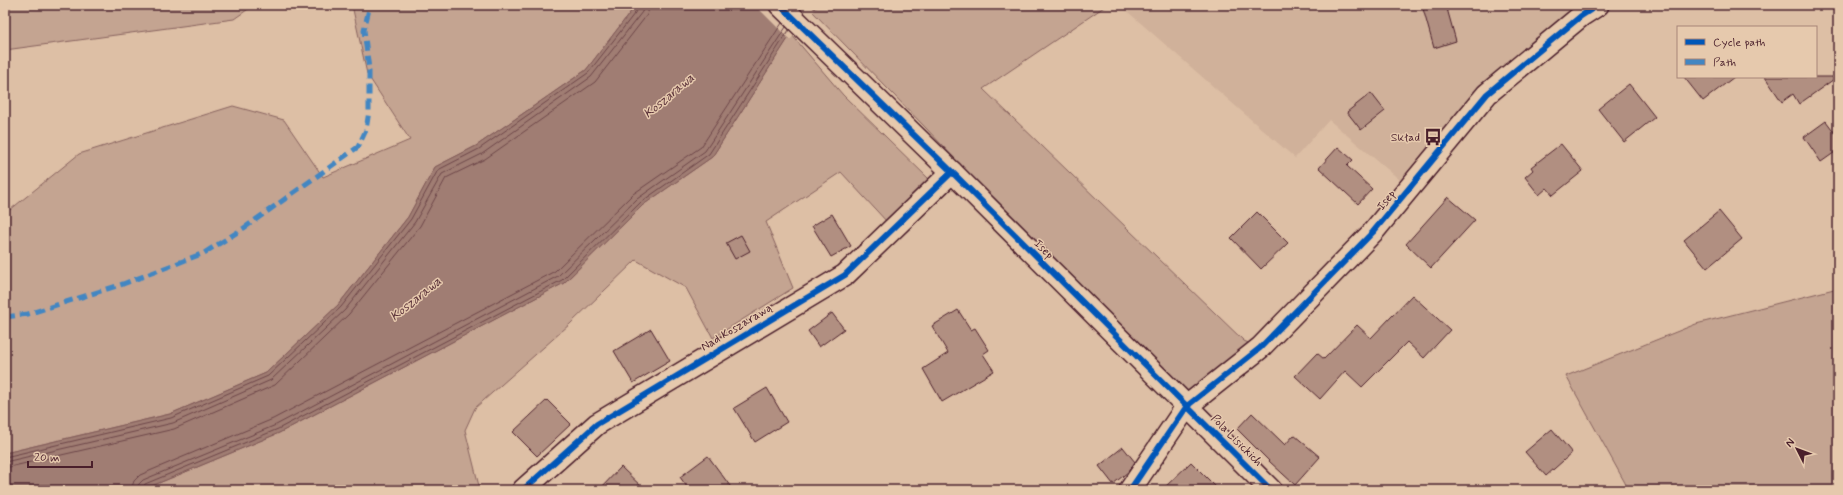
<svg xmlns="http://www.w3.org/2000/svg" width="1843" height="495" viewBox="0 0 1843 495" font-family="Mynerve,sans-serif">
  <style>
    .built { fill: #d0b19a }
    .green { fill: #c4a491; stroke: #87625e }
    .water { fill: #a07d73; stroke: #7e5756 }
    .pier { fill: #ddbfa5 }
    .lines { fill: none; stroke-linecap: round; stroke-linejoin: round }
    .shore { stroke: #6c4548; stroke-width: 1 }
    .building { fill: #b18f81; stroke: #4a1f2b }
    .minor-casing { stroke: #4a1f2b; stroke-width: 24 }
    .minor { stroke: #e6c9ad; stroke-width: 21 }
    .quiet { stroke: #4286c2; stroke-width: 5; stroke-dasharray: 10 5; stroke-linecap: butt }
    .cycleway-casing { stroke: #e6c9ad; stroke-width: 8 }
    .cycleway { stroke: #0057b8; stroke-width: 6 }
    .labels { text-anchor: middle; stroke-width: 3; stroke-linejoin: round; paint-order: stroke }
    .poi-label { font-size: 12px; fill: #4a1f2b; stroke: #e6c9ad; text-anchor: end }
    .street-label { font-size: 12px; fill: #4a1f2b; stroke: #e6c9ad }
    .water-label { font-size: 13px; font-style: italic; fill: #5b3239; stroke: #e6c9ad }
  </style>
  <rect width="100%" height="100%" fill="#ddbfa5"/>
  <filter id="ink" filterUnits="userSpaceOnUse"><feTurbulence type="fractalNoise" baseFrequency=".025" numOctaves="2"/><feDisplacementMap in="SourceGraphic" scale="8" xChannelSelector="R" yChannelSelector="G"/><feConvolveMatrix kernelMatrix="1 2 1 2 8 2 1 2 1" color-interpolation-filters="sRGB"/></filter>
  <g filter="url(#ink)">
    <path class="built" d="M1120,5H1577L1479,86L1400,180L1329,120L1295,158Z"/>
    <g class="green">
      <path d="M5,5H254L234,19L5,50Z"/>
      <path d="M352,5H636L586,70L476,146L435,167L408,217L338,305L266,373L170,414L5,453V214L79,154L233,106L284,120L323,177L410,140L367,74Z"/>
      <path d="M820,5H1107L983,89L1244,341L1260,348L1187,406L925,127L811,10Z"/>
      <path d="M791,34L843,95L930,180L887,222L841,172L766,222L793,288L713,338L686,288L636,260L570,324L475,408L465,430L480,490H142L279,433L564,283L643,205L712,157Z"/>
      <path d="M1838,288V490H1629L1566,376L1696,324Z"/>
    </g>
    <path class="water" d="M636,5H820L811,10L791,34L712,157L643,205L564,283L279,433L142,490H5V453L170,414L266,373L338,305L408,217L435,167L476,146L586,70Z"/>
    <path class="pier" d="M755,5H810L815,10L790,40Z"/>
    <g class="lines">
      <g class="shore">
        <path d="M5,457L171,418L268,376L341,307L411,219L438,170L479,149L588,73L638,9L639,5"/>
        <path d="M5,462L173,423L271,380L345,310L415,222L442,174L482,154L591,77L642,12L644,5"/>
        <path d="M5,468L174,429L275,385L349,314L420,226L446,178L485,159L595,82L647,15L650,5"/>
        <path d="M131,490L134,481L140,475L273,419L555,271L633,194L701,147L782,23"/>
        <path d="M137,490L139,484L143,480L276,425L558,276L637,199L705,151L786,27"/>
        <path d="M142,490L145,484L278,429L562,280L641,202L709,154L789,30"/>
      </g>
    </g>
    <g class="building">
      <path d="M1422,5H1446L1456,41L1434,48Z"/>
      <path d="M1684,77H1734L1703,101Z"/>
      <path d="M1765,77H1837L1799,104L1793,94L1782,102Z"/>
      <path d="M1629,84L1655,117L1624,142L1598,109Z"/>
      <path d="M1371,93L1385,111L1361,130L1347,112Z"/>
      <path d="M1826,121L1838,137V150L1821,162L1804,137Z"/>
      <path d="M1561,144L1583,171L1553,195L1547,188L1539,195L1525,177L1533,170L1531,167Z"/>
      <path d="M1338,147L1353,160L1347,166L1372,189L1358,204L1319,168Z"/>
      <path d="M1448,197L1475,220L1431,268L1406,244Z"/>
      <path d="M1719,211L1742,239L1707,268L1684,240Z"/>
      <path d="M1257,212L1288,243L1261,269L1231,238Z"/>
      <path d="M832,214L851,246L831,257L812,226Z"/>
      <path d="M741,235L750,251L735,259L726,243Z"/>
      <path d="M1412,295L1450,330L1424,358L1407,342L1362,387L1345,371L1320,399L1295,376L1317,353L1324,359L1357,325L1371,338Z"/>
      <path d="M958,310L971,330L975,328L989,350L983,354L994,371L942,402L923,369L948,353L932,326Z"/>
      <path d="M832,313L844,329L819,347L808,331Z"/>
      <path d="M651,329L670,361L633,383L614,351Z"/>
      <path d="M767,388L787,422L755,442L734,408Z"/>
      <path d="M547,400L571,424L537,456L513,432Z"/>
      <path d="M1252,413L1285,445L1294,435L1320,457L1295,485L1270,462L1237,429Z"/>
      <path d="M1552,429L1572,453L1546,476L1525,452Z"/>
      <path d="M1123,447L1135,462L1128,472L1113,484L1099,466Z"/>
      <path d="M708,456L733,490H689L680,477Z"/>
      <path d="M1191,462L1219,490H1162Z"/>
      <path d="M621,467L645,490H599Z"/>
    </g>
    <g class="lines">
      <g class="minor-casing">
        <g id="minor">
          <path d="M780,5L952,172L1271,490"/>
          <path d="M523,490L597,424L845,275L952,172"/>
          <path d="M1130,490L1187,406L1260,348L1373,232L1487,94L1581,16L1598,5"/>
        </g>
      </g>
      <use href="#minor" class="minor"/>
      <path class="quiet" d="M5,317L28,314L123,284L204,253L244,228L358,147L366,130L369,111V69L364,30L370,5"/>
      <g class="cycleway-casing">
        <g id="cycleway">
          <path d="M780,5L952,172L1271,490"/>
          <path d="M523,490L597,424L845,275L952,172"/>
          <path d="M1130,490L1187,406L1260,348L1373,232L1487,94L1581,16L1598,5"/>
        </g>
      </g>
      <use href="#cycleway" class="cycleway"/>
    </g>
  </g>
  <defs>
    <g id="bus-bare" transform="scale(1.38)"><path d="M-5-6H5V4H4V6H2V4H-2V6H-4V4H-5ZM-3.5-4V0h7V-4ZM-3.5 1.2v1.5H-2V1.2ZM2 1.2v1.5H3.5V1.2Z" fill="#4a1f2b" stroke="#e6c9ad" stroke-width="2.5" paint-order="stroke"/></g>
  </defs>
  <g fill-rule="evenodd">
    <use href="#bus-bare" x="1433" y="137"/>
  </g>
  <g class="labels">
    <g class="poi-label">
      <text x="1420" y="141">Skład</text>
    </g>
    <g class="street-label">
      <text transform="translate(1386 200) rotate(-51)" y="4">Isep</text>
      <text transform="translate(1044 249) rotate(45)" y="4">Isep</text>
      <text transform="translate(736 327) rotate(-31)" y="4">Nad Koszarawą</text>
      <text transform="translate(1237 440) rotate(45)" y="4">Pola Lisickich</text>
    </g>
    <g class="water-label">
      <text transform="translate(668 95) rotate(-40)" y="5">Koszarawa</text>
      <text transform="translate(415 298) rotate(-39)" y="5">Koszarawa</text>
    </g>
  </g>
  <rect width="1843" height="495" fill="none" stroke="#e6c9ad" stroke-width="20"/>
  <rect x="10" y="10" width="1823" height="475" fill="none" stroke="#4a1f2b" stroke-width="1.5" filter="url(#ink)"/>
  <rect x="1677" y="26" width="140" height="52" fill="#e6c9ad" stroke="#a88579"/>
  <rect x="1685" y="39" width="20" height="6" fill="#0057b8" stroke="#a88579"/>
  <text x="1713" y="46" font-size="12" fill="#4a1f2b">Cycle path</text>
  <rect x="1685" y="59" width="20" height="6" fill="#4286c2" stroke="#a88579"/>
  <text x="1713" y="66" font-size="12" fill="#4a1f2b">Path</text>
  <g transform="translate(1797 449) rotate(312)" stroke="#e6c9ad" stroke-width="3" paint-order="stroke">
  <path d="M0-3L7 15L0 10L-7 15Z" fill="#4a1f2b"/>
  <text y="-6" font-size="11" font-weight="bold" text-anchor="middle" fill="#4a1f2b">N</text>
  </g>
  <path d="M28 461v6h64v-6" fill="none" stroke="#4a1f2b" stroke-width="2"/>
  <text x="34" y="461" font-size="12" fill="#4a1f2b" stroke="#e6c9ad" stroke-width="3" paint-order="stroke">20 m</text>
</svg>
